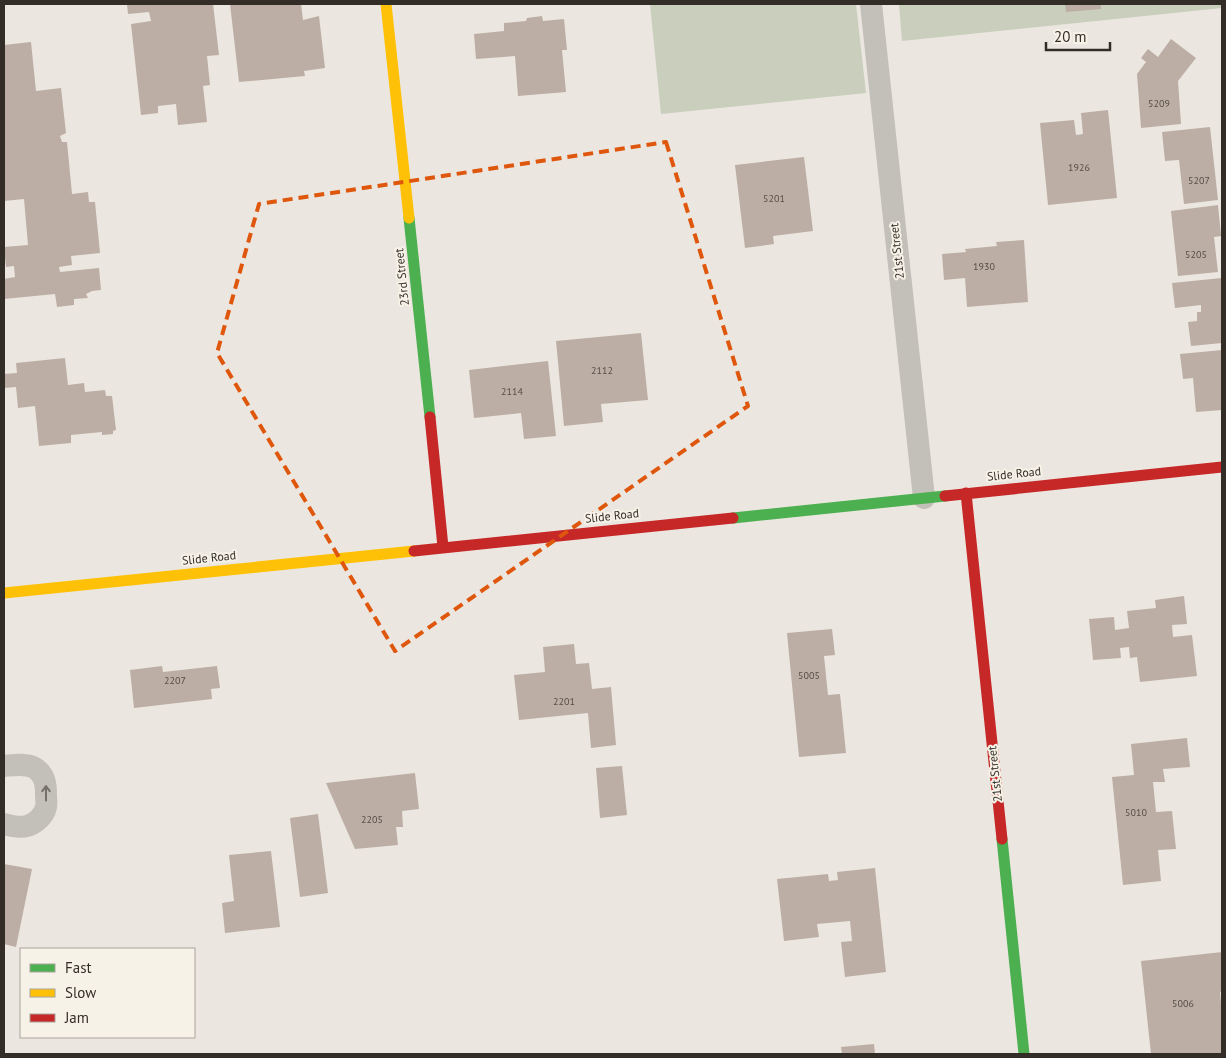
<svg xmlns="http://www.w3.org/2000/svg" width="1226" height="1058" viewBox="0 0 1226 1058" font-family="'PT Sans',sans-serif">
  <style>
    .green { fill: #c9cfbc }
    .building { fill: #bcaea4 }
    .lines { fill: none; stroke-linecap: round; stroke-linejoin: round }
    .street { stroke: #c3bfb9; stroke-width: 22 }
    .fast { stroke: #4caf50; stroke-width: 11 }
    .slow { stroke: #ffc107; stroke-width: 11 }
    .jam { stroke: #c62828; stroke-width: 11 }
    .oneway { stroke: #746f69 }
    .marked { fill: none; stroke: #df570d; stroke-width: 4; stroke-dasharray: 10 6; stroke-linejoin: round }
    .labels { text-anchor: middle; stroke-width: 4; stroke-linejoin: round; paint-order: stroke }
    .number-label { font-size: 10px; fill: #554d47 }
    .street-label { font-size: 12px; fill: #332d28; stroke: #f7f2e7 }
  </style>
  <rect width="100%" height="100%" fill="#ebe7e0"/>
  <g class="green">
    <path d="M650,4H856L866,93L661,114Z"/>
    <path d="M899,4H1222V8L902,41Z"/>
  </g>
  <g class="building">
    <path d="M127,4H213L219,55L207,56L210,85L203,86L207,122L178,125L176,104L158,106V113L141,115L131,24L151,21L149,12L128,14Z"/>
    <path d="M230,4H301L303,20L319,16L325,68L304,71L305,76L239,82Z"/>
    <path d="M1065,4H1101V9L1066,12Z"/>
    <path d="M542,16L543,21L564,19L567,50H562L566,92L518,96L515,56L476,59L474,34L504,31V23L526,21L527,18Z"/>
    <path d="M1171,39L1196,58L1178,81L1181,124L1141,128L1137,74L1146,62L1141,58L1148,49L1158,57Z"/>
    <path d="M31,42L36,91L61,88L66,133L60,136L62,142H67L72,194L88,192L89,202H95L100,253L71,256L72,265L59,267L60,272L99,268L101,290L92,291L86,294L88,298L74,299V305L57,307L55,294L4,299V279L15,277L14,266L6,267L4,247L28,245L24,199L4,201V45Z"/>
    <path d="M1108,110L1117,198L1048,205L1040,123L1074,120L1076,135L1083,134L1081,113Z"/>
    <path d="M1210,127L1218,200L1184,204L1179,160L1165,161L1162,132Z"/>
    <path d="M804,157L813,231L773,236L774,244L745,248L735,165Z"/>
    <path d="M1218,205L1221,236L1214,237L1218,272L1178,276L1171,211Z"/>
    <path d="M1024,240L1028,302L967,307L965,278L944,280L942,254L966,252L965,249L997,246L996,242Z"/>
    <path d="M1222,278V343L1191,346L1188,322L1197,321V312H1201V305L1175,308L1172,283Z"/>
    <path d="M641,333L648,400L601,404L603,422L564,426L556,341Z"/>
    <path d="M1222,350V410L1196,412L1193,378L1183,379L1180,354Z"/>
    <path d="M65,358L68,385L84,383L85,392L105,390L106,396H112L116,430L113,431V434L102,435V432L71,435V443L39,446L35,406L18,408L16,387L4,388V374L17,373L16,363Z"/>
    <path d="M548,361L556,436L524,439L521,413L474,418L469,370Z"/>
    <path d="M1184,596L1187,624L1172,625L1173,637L1192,635L1197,676L1140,682L1137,657L1130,658L1129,647L1120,648L1121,658L1093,660L1089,619L1114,617L1115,630L1129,628L1127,611L1156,608L1155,600Z"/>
    <path d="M832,629L835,655L824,656L828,695L840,694L846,753L799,757L787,633Z"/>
    <path d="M574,644L576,664L589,663L592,689L611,687L616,745L591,748L588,713L519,720L514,675L545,672L543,647Z"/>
    <path d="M162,666L163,672L217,666L220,688L211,689L212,699L134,708L130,670Z"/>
    <path d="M1187,738L1190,767L1163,769L1165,782H1153L1156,812L1172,811L1176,849L1158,850L1161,881L1123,885L1112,777L1134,775L1131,744Z"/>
    <path d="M622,766L627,815L600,818L596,768Z"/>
    <path d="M415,773L419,809L402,811L403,827H396L398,845L355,849L326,783Z"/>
    <path d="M318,814L328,893L300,897L290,818Z"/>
    <path d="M271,851L280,927L225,933L222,903L234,901L229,855Z"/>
    <path d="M4,864L32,869L16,947L4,944Z"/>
    <path d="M875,868L886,972L845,977L841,942L852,941L850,921L817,924L819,937L784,941L777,879L828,874L829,881L838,880L837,872Z"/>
    <path d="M1222,952V991L1220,992L1222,1015V1054H1151L1141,961Z"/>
    <path d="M874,1044L875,1054H842L841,1047Z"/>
  </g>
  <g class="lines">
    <g class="street">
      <path d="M871,4L924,498"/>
      <path d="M4,766C14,765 26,763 35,768C45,775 46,784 46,795C46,799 47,804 46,807C44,816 35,824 27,826C20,828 11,826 4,824"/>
    </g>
    <g class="fast">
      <path d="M409,218L430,417"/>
      <path d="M733,518L945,496"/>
      <path d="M1002,839L1024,1054"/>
    </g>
    <g class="slow">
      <path d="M386,4L409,218"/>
      <path d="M4,593L414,551"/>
    </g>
    <g class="jam">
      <path d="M430,417L443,547"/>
      <path d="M966,493L1002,839"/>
      <path d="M945,496L1222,467"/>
      <path d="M414,551L733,518"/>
    </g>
  </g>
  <defs><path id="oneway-shaft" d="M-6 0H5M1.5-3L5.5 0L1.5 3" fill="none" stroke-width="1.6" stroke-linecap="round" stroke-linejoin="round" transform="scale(1.25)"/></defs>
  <use class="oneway" href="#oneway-shaft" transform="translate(46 793) rotate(-90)"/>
  <path class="marked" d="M666,142L748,406L395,651L217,353L259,204Z"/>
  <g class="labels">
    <g class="number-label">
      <text x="1159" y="107">5209</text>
      <text x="1079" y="171">1926</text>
      <text x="1199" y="184">5207</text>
      <text x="774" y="202">5201</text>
      <text x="1196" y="258">5205</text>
      <text x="984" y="270">1930</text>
      <text x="602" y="374">2112</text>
      <text x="512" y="395">2114</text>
      <text x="809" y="679">5005</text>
      <text x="175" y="684">2207</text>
      <text x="564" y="705">2201</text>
      <text x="1136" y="816">5010</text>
      <text x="372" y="823">2205</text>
      <text x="1183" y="1007">5006</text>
    </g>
    <g class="street-label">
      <text transform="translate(897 251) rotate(-96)" y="4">21st Street</text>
      <text transform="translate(402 277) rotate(-96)" y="4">23rd Street</text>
      <text transform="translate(1014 474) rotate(-6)" y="4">Slide Road</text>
      <text transform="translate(612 516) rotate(-6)" y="4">Slide Road</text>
      <text transform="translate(209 558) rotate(-6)" y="4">Slide Road</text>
      <text transform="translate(995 774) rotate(-96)" y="4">21st Street</text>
    </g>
  </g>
  <rect width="1226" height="1058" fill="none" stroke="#332d28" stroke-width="10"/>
  <rect x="20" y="948" width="175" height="90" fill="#f7f2e7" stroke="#a9a39b"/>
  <rect x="30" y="964" width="25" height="8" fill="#4caf50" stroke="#a9a39b"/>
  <text x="65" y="973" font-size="15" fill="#332d28">Fast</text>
  <rect x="30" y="989" width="25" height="8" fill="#ffc107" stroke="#a9a39b"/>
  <text x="65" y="998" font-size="15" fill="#332d28">Slow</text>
  <rect x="30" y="1014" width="25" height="8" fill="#c62828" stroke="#a9a39b"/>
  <text x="65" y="1023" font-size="15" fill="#332d28">Jam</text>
  <path d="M1046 42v8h64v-8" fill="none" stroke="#332d28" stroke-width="2.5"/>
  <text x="1054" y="42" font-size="15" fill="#332d28" stroke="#f7f2e7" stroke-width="4" paint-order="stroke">20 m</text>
</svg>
